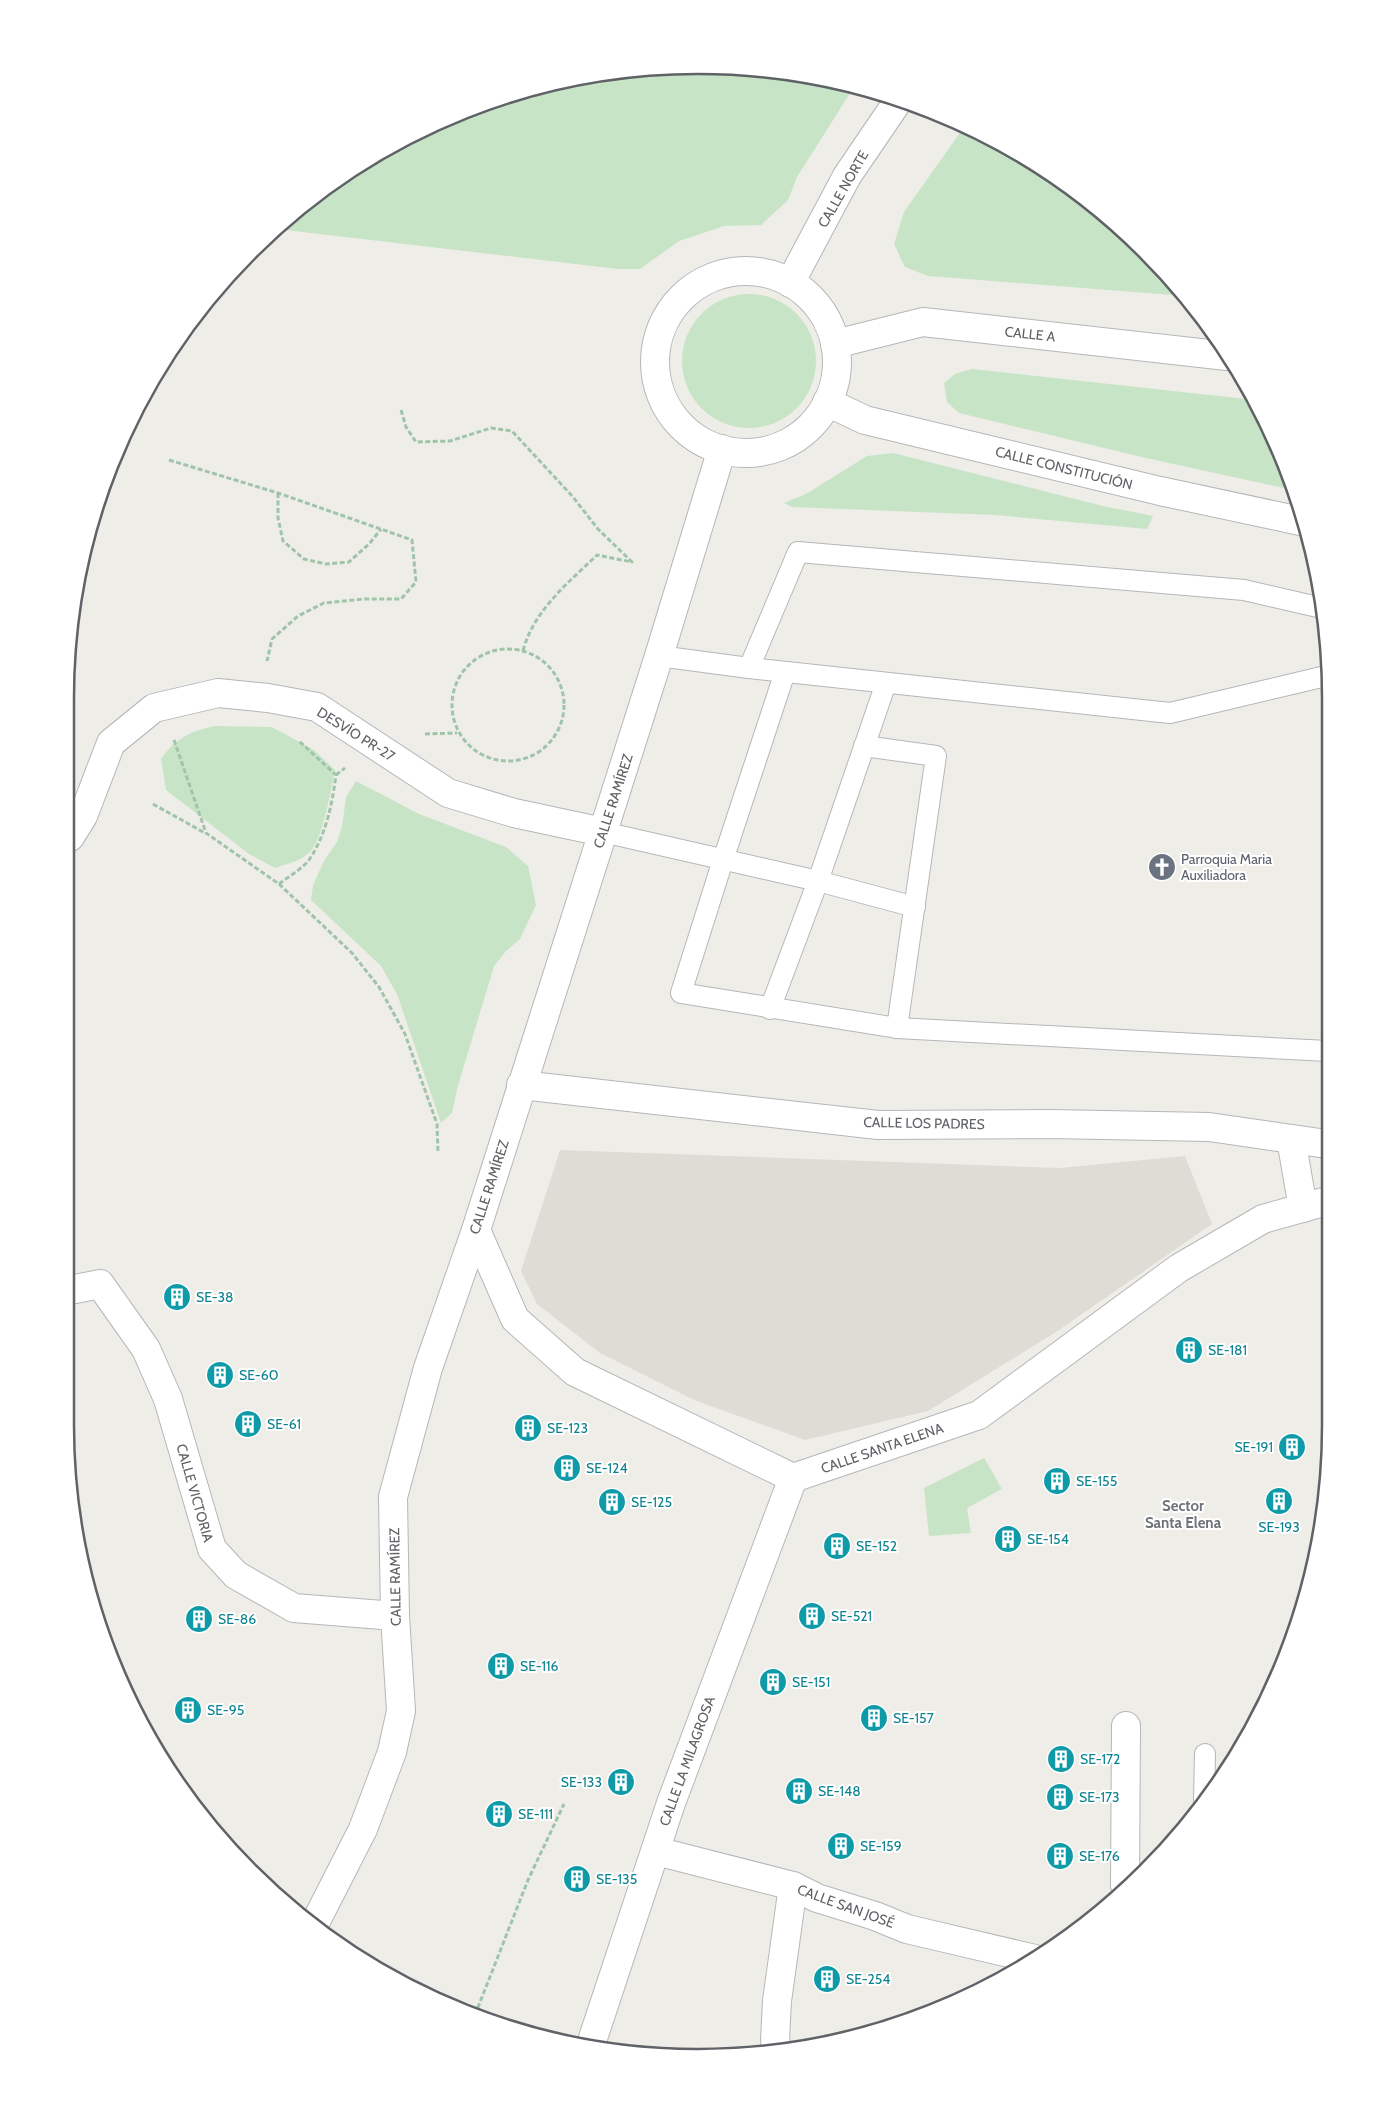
<svg xmlns="http://www.w3.org/2000/svg" width="1396" height="2123" viewBox="0 0 1396 2123" font-family="Cabin,sans-serif">
  <style>
    .education { fill: #dfdcd6 }
    .green { fill: #c8e4c7 }
    .lines { fill: none; stroke-linecap: round; stroke-linejoin: round }
    .lane-casing { stroke: #b4b7ba; stroke-width: 22 }
    .street-casing { stroke: #b4b7ba; stroke-width: 30 }
    .secondary-casing { stroke: #b3b6ba; stroke-width: 30 }
    .path { stroke: #a0c4aa; stroke-width: 3; stroke-dasharray: 5 2.5; stroke-linecap: butt }
    .lane { stroke: #fff; stroke-width: 20 }
    .street { stroke: #fff; stroke-width: 28 }
    .secondary { stroke: #fff; stroke-width: 28 }
    .labels { text-anchor: middle; stroke-width: 4; stroke-linejoin: round; paint-order: stroke }
    .street-label { font-size: 14px; fill: #5f6266; stroke: #fff }
    .worship-label { font-size: 14px; fill: #5b616d; stroke: #fff; text-anchor: start }
    .culture-label { font-size: 14px; fill: #0d838f; stroke: #fff; text-anchor: start }
    .neighbourhood-label { font-size: 15px; font-weight: bold; fill: #707478; stroke: #fff }
    .rim { fill: none; stroke: #5f6266; stroke-width: 2.5 }
  </style>
  <rect width="100%" height="100%" fill="#efede7"/>
  <path class="education" d="M560,1150L1060,1168L1185,1156L1212,1224L1056,1332L928,1411L805,1440L694,1400L600,1353L537,1304L521,1271Z"/>
  <g class="green">
    <path d="M656,66L780,70L854,87L797,177L788,200L761,225L724,226L679,241L640,269H618L277,229L312,196L418,130L534,87Z"/>
    <path d="M964,127L1014,150L1115,222L1185,296L928,276L905,267L894,244L904,212Z"/>
    <circle cx="749" cy="361" r="67"/>
    <path d="M972,369L1255,400L1266,418L1293,490L1146,458L959,413L947,402L944,383L955,374Z"/>
    <path d="M893,453L1103,506L1153,516L1147,529L995,515L792,507L784,503L806,494L867,456Z"/>
    <path d="M214,726L272,727L314,750L335,770C331,789 323,839 310,852C301,861 287,864 275,868L249,854L166,790L161,759C176,738 189,732 214,726Z"/>
    <path d="M356,781L419,814L506,847L528,866L536,905L520,939L506,951L494,966L457,1089L452,1113L441,1123L397,994L381,966L311,900L313,885L324,861L337,842L342,827L346,797Z"/>
    <path d="M984,1458L1002,1489L967,1508L971,1533L929,1536L924,1488Z"/>
  </g>
  <g class="lines">
    <g class="lane-casing">
      <g id="lane">
        <path d="M1322,608L1244,590L798,552L749,668L1170,713L1330,675"/>
        <path d="M659,656L749,668"/>
        <path d="M785,672L723,860L681,993L897,1028L1328,1051"/>
        <path d="M864,746L936,756L897,1028"/>
        <path d="M603,832L818,881L915,907"/>
        <path d="M770,1009L818,881L886,683"/>
        <path d="M1204,1800L1205,1754"/>
      </g>
    </g>
    <g class="street-casing">
      <g id="street">
        <path d="M835,344L923,322L1227,356"/>
        <path d="M827,402L865,420L1160,491L1305,522"/>
        <path d="M521,1085L878,1125L1051,1124L1209,1127L1327,1144"/>
        <path d="M1291,1139L1303,1208"/>
        <path d="M476,1230L515,1319L575,1372L793,1478L979,1415L1179,1268L1263,1219L1327,1201"/>
        <path d="M70,1290L100,1284L146,1349L168,1399L212,1549L236,1575L294,1608L395,1616"/>
        <path d="M656,1851L793,1886L817,1898L875,1916L907,1929L1035,1959"/>
        <path d="M1125,1885L1126,1726"/>
        <path d="M313,1927L363,1829L392,1752L401,1711L395,1616L393,1497L428,1368L476,1230L603,832"/>
        <path d="M590,2047L671,1803L793,1478"/>
        <path d="M777,2048L775,2040L777,2001L793,1886"/>
      </g>
    </g>
    <g class="secondary-casing">
      <g id="secondary">
        <circle cx="746" cy="362" r="91"/>
        <path d="M790,283L847,176L900,98"/>
        <path d="M70,837L83,816L111,743L154,708L218,693L268,698L317,707L448,793L514,813L603,832L659,656L722,449"/>
      </g>
    </g>
    <g class="path">
      <path d="M401,410L406,427L416,442L450,441L491,428L512,431L573,497L598,529L632,562L597,555C569,582 533,611 523,651"/>
      <path d="M169,460L278,493L412,540L416,582L401,599H363L324,603L298,616L272,639L267,661"/>
      <path d="M278,493V518L283,541L304,559L326,564L349,562L370,543L381,529"/>
      <circle cx="508" cy="705" r="56"/>
      <path d="M425,734L457,733"/>
      <path d="M174,740L206,833L279,884C288,877 302,869 309,860C326,835 332,805 336,775L299,741"/>
      <path d="M336,775L345,768"/>
      <path d="M153,804L205,833"/>
      <path d="M279,884L352,953L379,987L405,1034L437,1124L438,1153"/>
      <path d="M475,2015L528,1880L564,1804"/>
    </g>
    <use href="#lane" class="lane"/>
    <use href="#street" class="street"/>
    <use href="#secondary" class="secondary"/>
  </g>
  <defs>
    <g id="church-disc" transform="scale(1.4375)"><circle r="9.5" fill="#6b7280" stroke="#fff"/><path d="M-1.2-6h2.4v3.5h3.3v2.4h-3.3V6h-2.4V-.1h-3.3v-2.4h3.3Z" fill="#fff"/></g>
    <g id="building-disc" transform="scale(1.4375)"><circle r="9.5" fill="#0f9aa8" stroke="#fff"/><path d="M-4-6H4V6H1V3H-1V6H-4ZM-2.5-4.3h1.7v1.8h-1.7ZM.8-4.3h1.7v1.8H.8ZM-2.5-1h1.7V.8h-1.7ZM.8-1h1.7V.8H.8Z" fill="#fff"/></g>
  </defs>
  <g fill-rule="evenodd">
    <use href="#church-disc" x="1162" y="867"/>
    <use href="#building-disc" x="177" y="1297"/>
    <use href="#building-disc" x="1189" y="1350"/>
    <use href="#building-disc" x="220" y="1375"/>
    <use href="#building-disc" x="248" y="1424"/>
    <use href="#building-disc" x="528" y="1428"/>
    <use href="#building-disc" x="1292" y="1447"/>
    <use href="#building-disc" x="567" y="1468"/>
    <use href="#building-disc" x="1057" y="1481"/>
    <use href="#building-disc" x="1279" y="1501"/>
    <use href="#building-disc" x="612" y="1502"/>
    <use href="#building-disc" x="1008" y="1539"/>
    <use href="#building-disc" x="837" y="1546"/>
    <use href="#building-disc" x="812" y="1616"/>
    <use href="#building-disc" x="199" y="1619"/>
    <use href="#building-disc" x="501" y="1666"/>
    <use href="#building-disc" x="773" y="1682"/>
    <use href="#building-disc" x="188" y="1710"/>
    <use href="#building-disc" x="874" y="1718"/>
    <use href="#building-disc" x="1061" y="1759"/>
    <use href="#building-disc" x="621" y="1782"/>
    <use href="#building-disc" x="799" y="1791"/>
    <use href="#building-disc" x="1060" y="1797"/>
    <use href="#building-disc" x="499" y="1814"/>
    <use href="#building-disc" x="841" y="1846"/>
    <use href="#building-disc" x="1060" y="1856"/>
    <use href="#building-disc" x="577" y="1879"/>
    <use href="#building-disc" x="827" y="1979"/>
  </g>
  <g class="labels">
    <g class="street-label">
      <text transform="translate(843 189) rotate(-60)" y="5">CALLE NORTE</text>
      <text transform="translate(1030 334) rotate(6)" y="5">CALLE A</text>
      <text transform="translate(1064 468) rotate(14)" y="5">CALLE CONSTITUCIÓN</text>
      <text transform="translate(356 734) rotate(32)" y="5">DESVÍO PR-27</text>
      <text transform="translate(613 801) rotate(-72)" y="5">CALLE RAMÍREZ</text>
      <text transform="translate(924 1123) rotate(1)" y="5">CALLE LOS PADRES</text>
      <text transform="translate(489 1187) rotate(-72)" y="5">CALLE RAMÍREZ</text>
      <text transform="translate(882 1448) rotate(-19)" y="5">CALLE SANTA ELENA</text>
      <text transform="translate(195 1493) rotate(74)" y="5">CALLE VICTORIA</text>
      <text transform="translate(395 1577) rotate(-91)" y="5">CALLE RAMÍREZ</text>
      <text transform="translate(687 1761) rotate(-70)" y="5">CALLE LA MILAGROSA</text>
      <text transform="translate(846 1906) rotate(20)" y="5">CALLE SAN JOSÉ</text>
    </g>
    <g class="worship-label">
      <text x="1181" y="864">Parroquia Maria<tspan x="1181" dy="16">Auxiliadora</tspan></text>
    </g>
    <g class="culture-label">
      <text x="196" y="1302">SE-38</text>
      <text x="1208" y="1355">SE-181</text>
      <text x="239" y="1380">SE-60</text>
      <text x="267" y="1429">SE-61</text>
      <text x="547" y="1433">SE-123</text>
      <text x="1273" y="1452" text-anchor="end">SE-191</text>
      <text x="586" y="1473">SE-124</text>
      <text x="1076" y="1486">SE-155</text>
      <text x="631" y="1507">SE-125</text>
      <text x="1279" y="1532" text-anchor="middle">SE-193</text>
      <text x="1027" y="1544">SE-154</text>
      <text x="856" y="1551">SE-152</text>
      <text x="831" y="1621">SE-521</text>
      <text x="218" y="1624">SE-86</text>
      <text x="520" y="1671">SE-116</text>
      <text x="792" y="1687">SE-151</text>
      <text x="207" y="1715">SE-95</text>
      <text x="893" y="1723">SE-157</text>
      <text x="1080" y="1764">SE-172</text>
      <text x="602" y="1787" text-anchor="end">SE-133</text>
      <text x="818" y="1796">SE-148</text>
      <text x="1079" y="1802">SE-173</text>
      <text x="518" y="1819">SE-111</text>
      <text x="860" y="1851">SE-159</text>
      <text x="1079" y="1861">SE-176</text>
      <text x="596" y="1884">SE-135</text>
      <text x="846" y="1984">SE-254</text>
    </g>
    <g class="neighbourhood-label">
      <text x="1183" y="1511">Sector<tspan x="1183" dy="17">Santa Elena</tspan></text>
    </g>
  </g>
  <path d="M0 0H1396V2123H0ZM698 74H698A624 624 0 0 1 1322 698V1425A624 624 0 0 1 698 2049H698A624 624 0 0 1 74 1425V698A624 624 0 0 1 698 74Z" fill="#fff" fill-rule="evenodd"/>
  <path class="rim" d="M698 74H698A624 624 0 0 1 1322 698V1425A624 624 0 0 1 698 2049H698A624 624 0 0 1 74 1425V698A624 624 0 0 1 698 74Z"/>
</svg>
